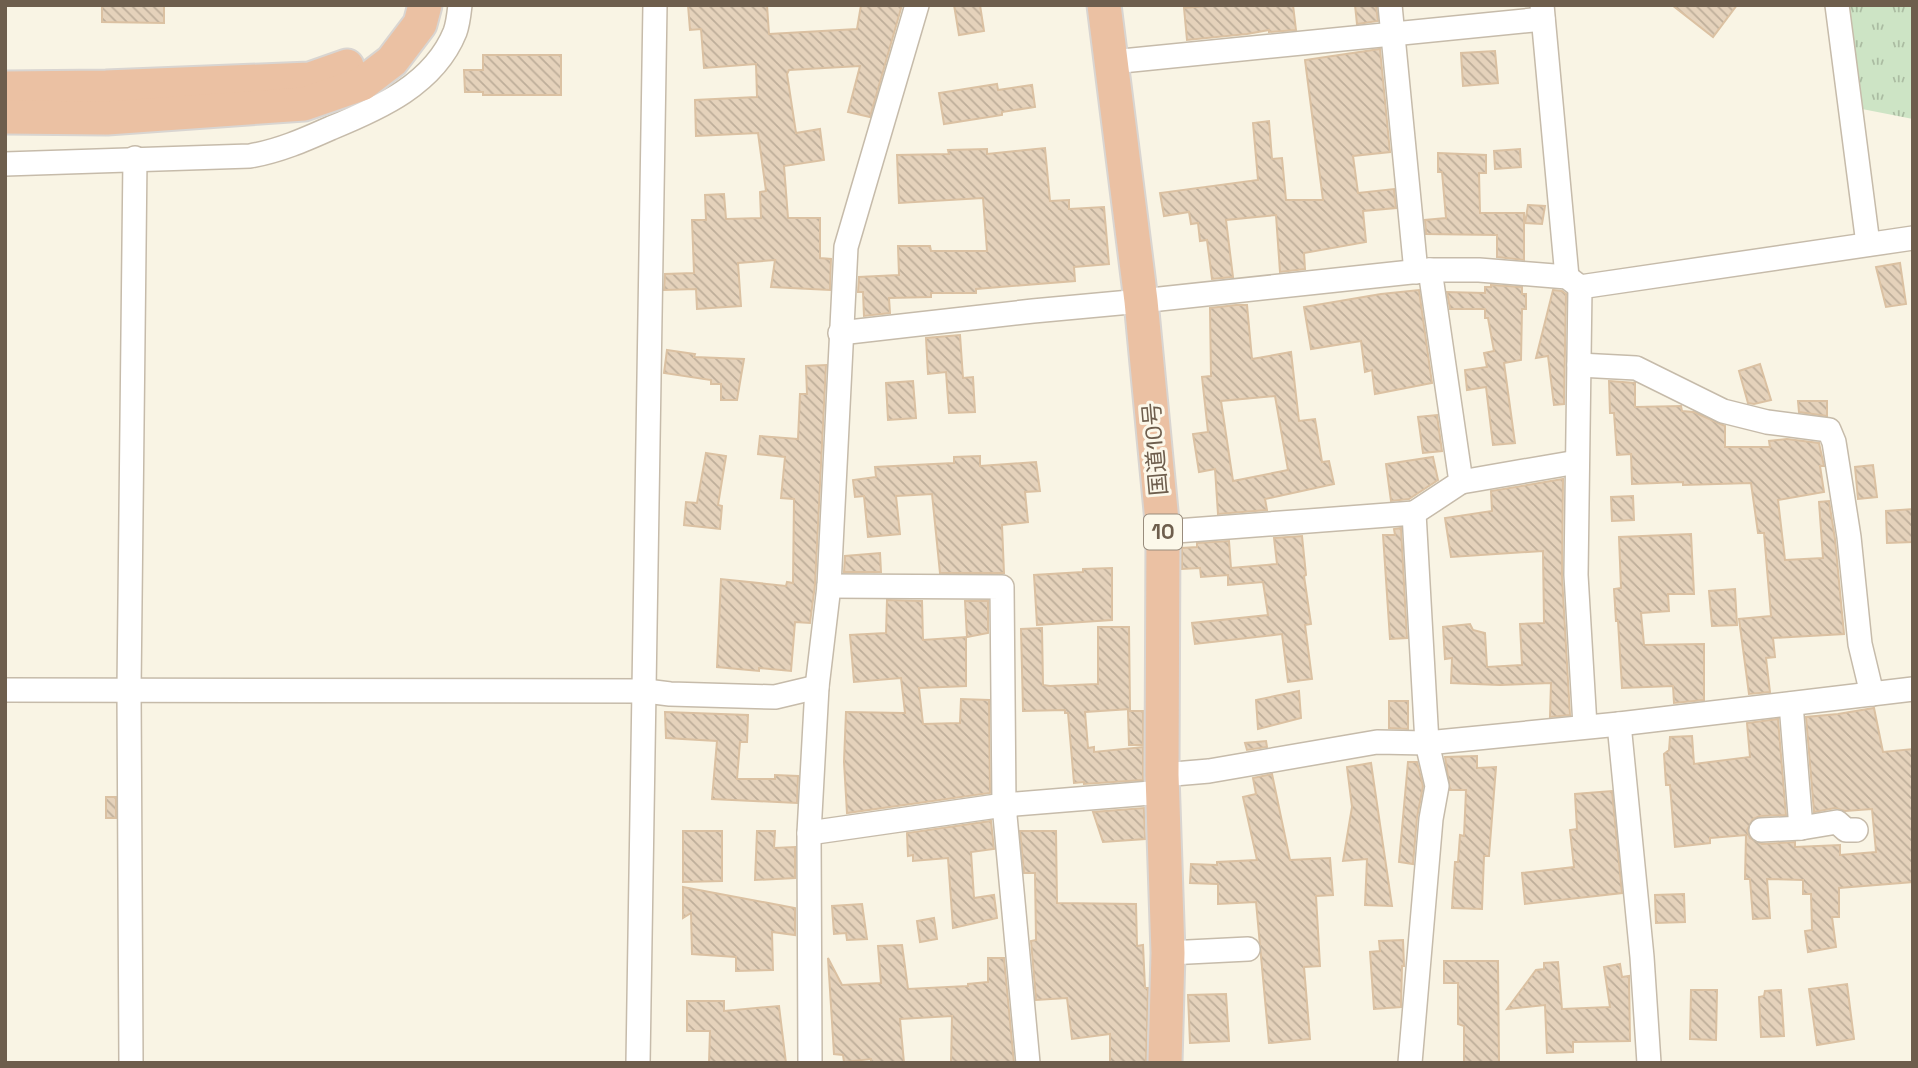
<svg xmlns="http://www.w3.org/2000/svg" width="1918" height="1068" viewBox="0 0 1918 1068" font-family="'Space Grotesk','Noto Sans JP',sans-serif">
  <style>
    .park { fill: url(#park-tufts) }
    .building { fill: url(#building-back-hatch); stroke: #dbc1a2; stroke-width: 2; fill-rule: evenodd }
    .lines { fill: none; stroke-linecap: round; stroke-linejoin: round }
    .minor-casing { stroke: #c6bbaa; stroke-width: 26 }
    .highway-casing { stroke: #d9d5d1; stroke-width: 37 }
    .minor { stroke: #fff; stroke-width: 23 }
    .highway { stroke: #ebc1a3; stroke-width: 33 }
    .labels { text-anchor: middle; stroke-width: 6; stroke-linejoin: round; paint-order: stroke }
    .shield { fill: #fcf8ea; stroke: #998c7c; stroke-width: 2 }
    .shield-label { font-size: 21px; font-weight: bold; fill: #6e5e4d }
    .street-label { font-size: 23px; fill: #6e5e4d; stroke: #fcf8ea }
  </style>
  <defs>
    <pattern id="park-tufts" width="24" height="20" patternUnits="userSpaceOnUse" patternTransform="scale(1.75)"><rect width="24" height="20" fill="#cde4c5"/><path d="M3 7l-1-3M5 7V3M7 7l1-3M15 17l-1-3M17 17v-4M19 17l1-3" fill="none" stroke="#abbca2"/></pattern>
    <pattern id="building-back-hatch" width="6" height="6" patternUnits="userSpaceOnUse" patternTransform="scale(1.75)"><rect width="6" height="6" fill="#e5d2bb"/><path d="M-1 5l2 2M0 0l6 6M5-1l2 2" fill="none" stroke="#beae9a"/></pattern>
  </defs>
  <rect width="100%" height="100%" fill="#f9f4e4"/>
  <path class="park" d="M1839,5H1913V119L1857,108Z"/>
  <g class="building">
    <path d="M102,5H164V23L102,22Z"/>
    <path d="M688,5H767L769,34L857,29L861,5H902L870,117L848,112L860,66L789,70L787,74L796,133L820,129L824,160L784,166L788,218H820V258L831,259L830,290L771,287L775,260L738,263L741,306L697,309L696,289L664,290L665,274L694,273L692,220H706L705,195L724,194L726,219L761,218L760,192L766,191L758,133L696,136L695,100L757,97L756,64L704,68L701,29L690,30Z"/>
    <path d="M954,5H980L984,31L959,35Z"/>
    <path d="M1216,5H1293L1296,30L1269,32V30L1247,34L1187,40L1184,8Z"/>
    <path d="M1355,5H1376L1378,21L1357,24Z"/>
    <path d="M1672,5H1737L1713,37Z"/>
    <path d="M1380,49L1390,152L1353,156L1358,193L1394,189L1396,208L1363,211L1366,242L1304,253L1305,269L1280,272L1276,215L1226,220L1233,277L1212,279L1207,240L1200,241L1198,223L1191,224L1189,212L1164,216L1160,193L1258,180L1253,123L1269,121L1272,159L1282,158L1286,200H1323L1305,60Z"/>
    <path d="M1495,51L1498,83L1463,86L1461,53Z"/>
    <path d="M483,55H561V95H483V92H465L464,70H483Z"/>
    <path d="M997,84L998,90L1032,85L1035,107L1002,112V115L944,124L939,93Z"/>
    <path d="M1045,148L1050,201L1069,200V209L1104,207L1109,264L1074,267L1075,281L976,289V293H931V297L889,298L890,313L864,316L863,292H858L859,277L899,275L898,246H930L931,251H987L983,198L899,203L897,155L949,154L948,150L987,149V154Z"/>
    <path d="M1520,149L1521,167L1495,169L1494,151Z"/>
    <path d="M1438,153L1486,155V173H1479L1480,213H1524V260L1497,257V235L1426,234L1425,220L1446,218L1442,172H1438Z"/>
    <path d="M1528,205L1545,206L1542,224L1525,223Z"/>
    <path d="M1900,263L1906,304L1886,307L1876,267Z"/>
    <path d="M1491,285L1522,287V294H1526V309H1522L1521,360L1504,363L1515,443L1493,445L1486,387L1467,390L1465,370L1487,367L1484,353L1494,351L1488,318H1485V309H1450L1447,292L1485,293V287H1491Z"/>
    <path d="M1419,290L1432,383L1375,394L1372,370L1365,372L1361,341L1311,349L1304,307L1381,294Z"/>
    <path d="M1553,290L1562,291L1566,294L1564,404L1554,405L1548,356L1536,358Z"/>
    <path d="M1236,305H1247L1252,359L1291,352L1299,421L1315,419L1322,462L1329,461L1334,484L1265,499L1267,510L1218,514L1215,469L1199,472L1193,434L1208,432L1202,377L1211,376L1210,308ZM1275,396L1288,470L1233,481L1221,401Z"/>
    <path d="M960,335L963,378L973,377L975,412L949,413L946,372L928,374L926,338Z"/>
    <path d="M667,350L695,354L694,357L744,359L737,400H721V384H711V380L664,373Z"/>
    <path d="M1760,364L1771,400L1754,404L1748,403L1739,371Z"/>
    <path d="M826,365L815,585L810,623L795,622L791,671L759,668V671L717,667L721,579L786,586L787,582L793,583L794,499L781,498L785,457L758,454L760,436L798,439L800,394H807L806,366Z"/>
    <path d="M913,381L916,418L888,420L886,383Z"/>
    <path d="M1609,381L1635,383V407L1681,406L1682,411L1694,412L1725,426V447H1770L1769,441L1787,439L1819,443L1824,466H1820L1824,492L1778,500L1785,560L1823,558L1819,502L1829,501L1835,539L1844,634L1773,638L1775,657L1766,658L1770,692L1749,694L1739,619L1771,616L1764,533H1758L1751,483L1683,485V482L1632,484L1631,454L1617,455L1614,413H1610Z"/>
    <path d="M1798,401H1827V416L1799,412Z"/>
    <path d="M1437,415L1442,451L1423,453L1418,417Z"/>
    <path d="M706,453L726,456L718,505L722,506L720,529L684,525L686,502L697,503Z"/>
    <path d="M980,456V466L1036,462L1040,491L1025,492L1028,522L1002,525L1004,573H940L932,494L896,496L900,534L868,537L864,496L855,497L853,480L876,477L875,467L954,463V457Z"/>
    <path d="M1433,457L1438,480L1409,499L1391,501L1386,464Z"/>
    <path d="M1873,465L1877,497L1858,499L1855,467Z"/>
    <path d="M1563,479L1562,576L1570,715L1550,717L1551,683L1500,685L1451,683L1452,658L1445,659L1443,627L1470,624L1473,630L1485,633L1487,667L1522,665L1520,624L1544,623L1543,551L1451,557L1445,518L1492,511L1491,491Z"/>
    <path d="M1633,496L1634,520L1612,521L1611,497Z"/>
    <path d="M1913,509V542L1887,543L1886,511Z"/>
    <path d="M1401,528L1407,638L1390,639L1383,535H1395L1394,529Z"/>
    <path d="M1691,534L1694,594H1668L1669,611L1641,613L1644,645L1704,644V700L1674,703L1673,686L1622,688L1618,621H1616L1614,589L1621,588L1619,537Z"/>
    <path d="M1302,536L1306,575L1304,576L1311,624L1305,625L1312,679L1288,682L1282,634L1195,644L1192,623L1268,615L1263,582L1228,585V575L1201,577L1200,568L1182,569V548L1197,547V543L1229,541L1231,568L1277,564L1274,538Z"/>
    <path d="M880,553L881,572H844L845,556Z"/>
    <path d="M1112,568V620L1037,625L1034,575L1083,572V569Z"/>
    <path d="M1735,589L1737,625L1712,626L1709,591Z"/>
    <path d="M887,600L922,601L923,640L966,637V686L919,688L923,724L960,723L961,699L989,700L990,793L847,813L844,762L846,712L905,713L901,678L854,682L850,635L886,633Z"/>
    <path d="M965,601H988V633L967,637Z"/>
    <path d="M1098,627H1129L1130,709L1085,712L1088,748L1094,747V752L1143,747V780L1084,784V782L1074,783L1068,713H1065V710L1023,711L1021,629L1042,628L1043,685L1050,686L1098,684Z"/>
    <path d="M1299,691L1301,718L1258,729L1256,700Z"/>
    <path d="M1389,701H1408V729L1389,728Z"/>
    <path d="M1874,708L1883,752L1913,749V882L1839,888V917H1832L1836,947L1808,952L1805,931L1812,930L1811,894H1803V880L1767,879L1770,918L1753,919L1750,879H1745L1746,835L1710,838V843L1675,847L1670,785H1666L1664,754L1669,750L1670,737L1692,736L1694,764L1750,757L1747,723L1778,719L1786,815L1760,816L1753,819L1747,830L1750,838L1762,844L1795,842V847L1840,845V855L1876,852L1872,809L1845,811L1835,808L1814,812L1806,717L1838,714Z"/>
    <path d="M1128,711H1143V745H1129Z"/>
    <path d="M665,712L748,715L747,742H740L737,779H775V775L798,776L797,803L712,799L717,741L666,738Z"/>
    <path d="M1266,741L1267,747L1247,750L1245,743Z"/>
    <path d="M1477,756V768L1496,767L1489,856H1484L1482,909L1452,908L1455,862H1458L1460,835L1464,836L1466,790H1450L1445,757Z"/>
    <path d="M1408,762H1417L1423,786L1417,818L1413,864L1399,862Z"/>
    <path d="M1371,763L1392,906L1365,905L1367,859L1343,861L1352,807L1347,767Z"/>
    <path d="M1272,774L1290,860L1330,858L1333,895L1316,896L1320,966L1304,967L1310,1039L1269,1043L1256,902L1218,904V884L1190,883L1191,864L1217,865V862L1257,860L1243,797L1256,794L1253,778Z"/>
    <path d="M1612,791L1622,893L1525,904L1522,873L1574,867L1570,830L1577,829L1575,794Z"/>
    <rect x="106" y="797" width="10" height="21"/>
    <path d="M1144,808L1145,839L1103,842L1093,812Z"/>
    <path d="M991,821L994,849L971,852L974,898L994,895L997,918L953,928L948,858L913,861V855L908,856L907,833Z"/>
    <path d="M683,831H722V881L683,882Z"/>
    <path d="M757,831H775L774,848L795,847V878L755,880Z"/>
    <path d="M1020,831H1056L1057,903L1136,904L1137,946L1143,945L1145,988H1148L1146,1063H1110V1034L1072,1039L1067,998L1036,1000L1031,941L1036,940L1035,873H1024Z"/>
    <path d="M683,887L795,908V935L772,932L773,970L736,971V957L692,954L691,913L683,918Z"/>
    <path d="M1684,894L1685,922L1656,923L1655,895Z"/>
    <path d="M862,904L867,939L847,940L846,933L834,934L832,906Z"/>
    <path d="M934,918L937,939L920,942L917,921Z"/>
    <path d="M1403,940L1404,966H1402L1401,1007L1374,1009L1370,952L1380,951L1379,941Z"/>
    <path d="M902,945L908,989L968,986V984L988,982V958H1004L1014,1063H951L952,1016L900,1019L904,1063H871V1059L844,1062L843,1055L834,1054L828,958L842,985L881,983L878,946Z"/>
    <path d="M1444,961H1498L1499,1063H1464V1026L1458,1024V983H1444Z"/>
    <path d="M1558,962L1562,1009L1610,1007L1604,967L1620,964L1622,977L1629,976L1630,1041L1573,1042V1052L1547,1053L1545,1005L1507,1009L1536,970L1544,969V963Z"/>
    <path d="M1847,984L1854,1039L1817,1045L1809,989Z"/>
    <path d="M1691,990H1717L1716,1040L1690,1039Z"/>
    <path d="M1781,990L1784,1036L1761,1037L1759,997L1764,996L1765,991Z"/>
    <path d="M1226,994L1229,1041L1190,1043L1188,995Z"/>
    <path d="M687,1001H724V1011L779,1006L786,1063H709L710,1031H687Z"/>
  </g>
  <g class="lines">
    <g class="minor-casing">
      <g id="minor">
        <path d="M1390,5L1416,272"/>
        <path d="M1542,5L1567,277"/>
        <path d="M1837,5L1868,244"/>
        <path d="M1112,62L1543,19"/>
        <path d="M5,164L250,156C279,151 304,140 331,128C380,108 434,84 455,32C458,24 459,14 460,5"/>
        <path d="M1580,287L1576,575L1585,726"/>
        <path d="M840,333L1033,311L1141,301L1430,270H1479L1567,277L1580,287L1913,238"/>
        <path d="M1579,365L1636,368L1723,411L1767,422L1829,430L1834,442L1849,537L1860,644L1872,694"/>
        <path d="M1461,482L1577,462"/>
        <path d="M1163,532L1414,513"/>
        <path d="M829,586L1002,587L1004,805L1028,1063"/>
        <path d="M5,690L646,691L670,694L775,697L817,687"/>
        <path d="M1791,704L1801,828"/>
        <path d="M1619,724L1642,957L1649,1063"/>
        <path d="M1162,775L1209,771L1377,742L1427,743L1619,724L1913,689"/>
        <path d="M1761,830L1801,828L1837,822L1846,830H1856"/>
        <path d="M809,833L1004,805L1163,792"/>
        <path d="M1168,953L1248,949"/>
        <path d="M131,1063L129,690L135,158"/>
        <path d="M638,1063L655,5"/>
        <path d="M810,1063L809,833L817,687L829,586L846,247L917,5"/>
        <path d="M1410,1063L1431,819L1437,786L1427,743L1414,513L1461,482L1430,270"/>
      </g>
    </g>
    <g class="highway-casing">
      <g id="highway">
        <path d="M1104,5L1141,301L1163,532L1162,775L1168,953L1165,1063"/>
        <path d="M5,88L106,87L310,79L347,66"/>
        <path d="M5,117L107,118L304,104L362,84L392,61L420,24L425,5"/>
      </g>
    </g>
    <use href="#minor" class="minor"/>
    <use href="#highway" class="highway"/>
  </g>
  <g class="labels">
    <rect class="shield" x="1144" y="514.5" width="38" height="35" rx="5"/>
    <g class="shield-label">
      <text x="1163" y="539">10</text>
    </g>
    <g class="street-label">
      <text transform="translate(1155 449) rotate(-95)" y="8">国道10号</text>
    </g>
  </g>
  <rect width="1918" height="1068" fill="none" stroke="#6e5e4d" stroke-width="14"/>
</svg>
